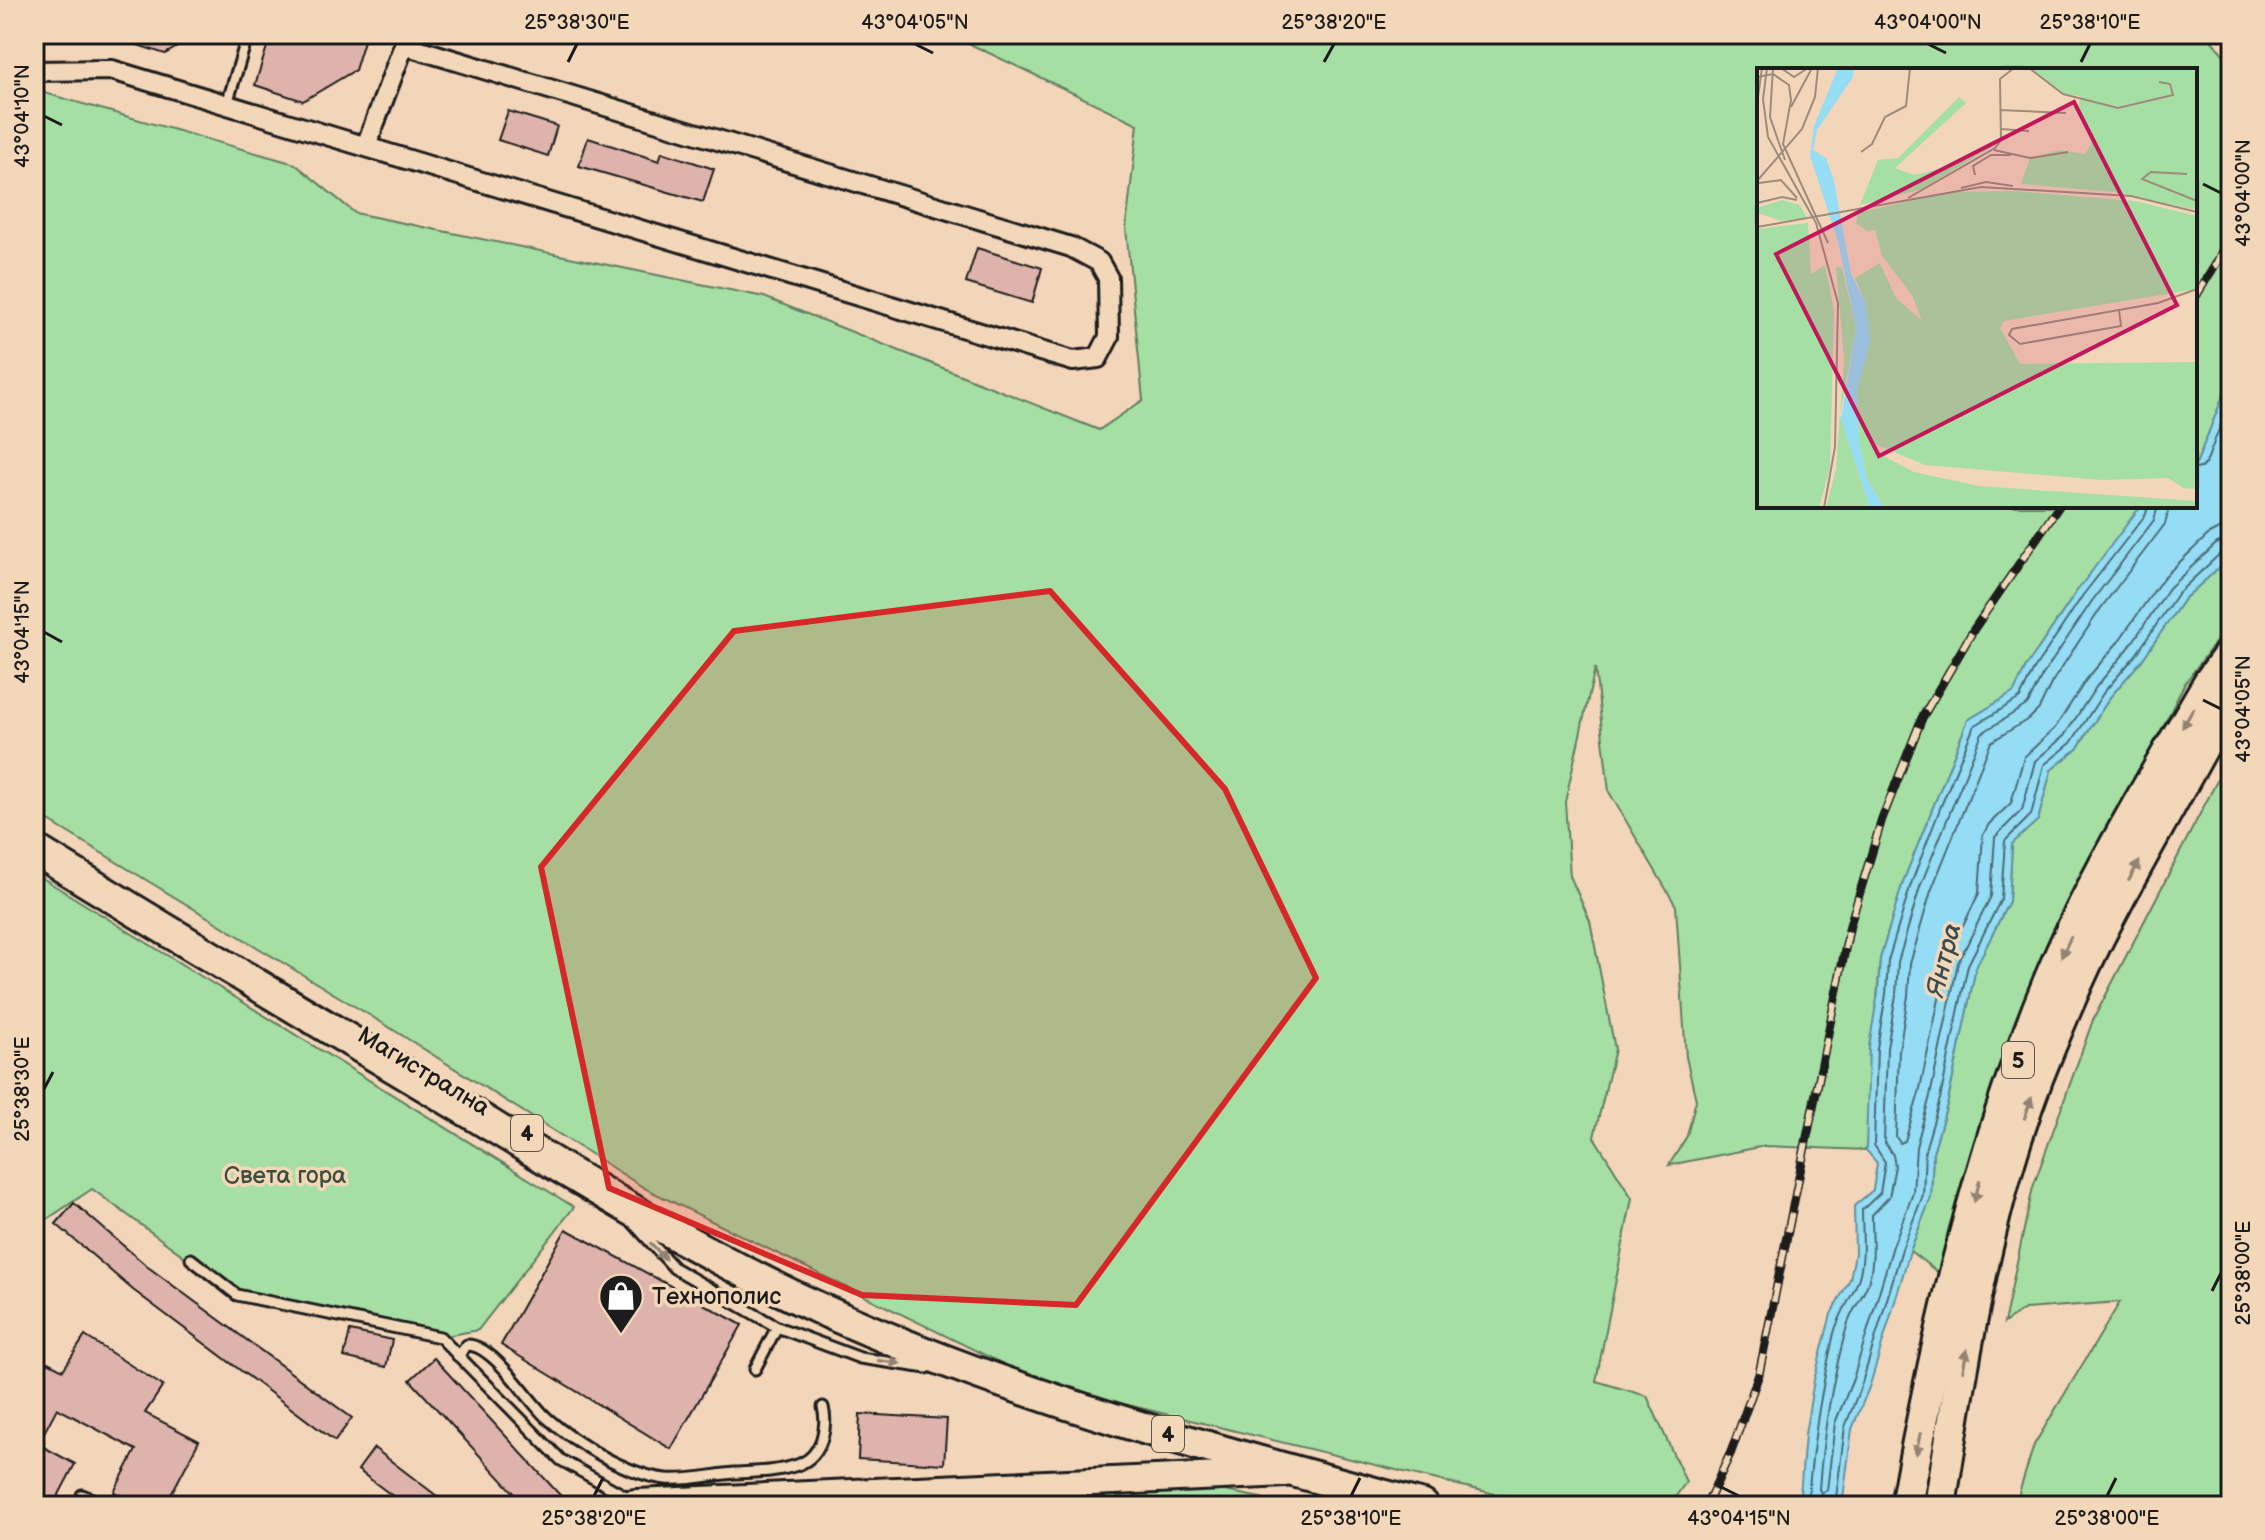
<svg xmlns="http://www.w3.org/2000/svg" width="2265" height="1540" viewBox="0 0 2265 1540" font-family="'Balsamiq Sans',sans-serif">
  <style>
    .green { fill: #a6dfa4; stroke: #617e60; stroke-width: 2 }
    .water { fill: #94ddf5; stroke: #64909e; stroke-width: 2 }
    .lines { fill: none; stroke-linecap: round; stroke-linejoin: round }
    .shore { stroke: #4c6973; stroke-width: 2 }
    .building { fill: #deb3ab; stroke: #1c1c1c; stroke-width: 2 }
    .lane-casing { stroke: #1c1c1c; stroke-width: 15 }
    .street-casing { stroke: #1c1c1c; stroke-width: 24 }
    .secondary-casing { stroke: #1c1c1c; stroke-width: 32 }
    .primary-casing { stroke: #1c1c1c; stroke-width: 36 }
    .lane { stroke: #f2d8b9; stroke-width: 9 }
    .street { stroke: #f2d8b9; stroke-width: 18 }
    .secondary { stroke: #f2d8b9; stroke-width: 26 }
    .primary { stroke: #f2d8b9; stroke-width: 30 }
    .rail-casing { stroke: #1c1c1c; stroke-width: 9 }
    .rail { stroke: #f2d8b9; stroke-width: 6; stroke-dasharray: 18; stroke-linecap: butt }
    .oneway { fill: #928372 }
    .marked { fill: #d62828; fill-opacity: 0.2; stroke: #d62828; stroke-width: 6; stroke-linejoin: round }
    .ticks { fill: none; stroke: #1c1c1c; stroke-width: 3 }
    .labels { text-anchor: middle; stroke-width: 7; stroke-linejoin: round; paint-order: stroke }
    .shield { fill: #f2d8b9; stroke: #5c544b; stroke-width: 2 }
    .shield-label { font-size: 22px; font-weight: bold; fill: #1c1c1c }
    .street-label { font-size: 24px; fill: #1c1c1c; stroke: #f2d8b9 }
    .park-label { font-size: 24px; fill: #3e4d3e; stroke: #f2d8b9 }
    .poi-label { font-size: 24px; fill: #1c1c1c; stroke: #f2d8b9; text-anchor: start }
    .water-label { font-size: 26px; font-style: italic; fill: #3a4c52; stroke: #f2d8b9 }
    .inset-road { fill: none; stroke: #9d8b7b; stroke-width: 2 }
    .view { fill: #c2185b; fill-opacity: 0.15; stroke: #c2185b; stroke-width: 4 }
    .inset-edge { fill: none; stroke: #1c1c1c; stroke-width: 4 }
    .neatline { fill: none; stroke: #1c1c1c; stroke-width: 3 }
    .ticks-label { font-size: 20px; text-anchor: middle; fill: #1c1c1c }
  </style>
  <rect width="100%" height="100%" fill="#f3d5ba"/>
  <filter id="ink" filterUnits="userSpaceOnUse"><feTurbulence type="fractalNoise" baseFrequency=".0125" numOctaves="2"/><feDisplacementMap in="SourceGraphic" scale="16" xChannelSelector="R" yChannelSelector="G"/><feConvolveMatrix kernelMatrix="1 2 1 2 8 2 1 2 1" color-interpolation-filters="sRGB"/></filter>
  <g filter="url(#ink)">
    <g class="green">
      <path d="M949,34H2206L2231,63V376L2195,467V70H1759V506H2143L2077,591L2026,667L2014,693L1968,720L1903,882L1880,959L1866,1150L1765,1146L1669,1165L1687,1136L1696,1100L1686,1057L1676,906L1609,792L1595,668L1565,802L1570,876L1590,921L1615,1049L1594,1137L1632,1198L1596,1381L1647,1396L1686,1482L1669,1506H1559L1491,1493L1046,1385L646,1189L384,1024L34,812V90L295,164L355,213L764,297L1099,430L1143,400L1126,228L1138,124Z"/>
      <path d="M2231,553V621L2185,683L2078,895L1944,1277L1910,1251L1931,1197L1933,1152L1948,1101L1976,967L2009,901L2012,843L2038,820L2051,770L2077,749L2110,697L2142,660L2184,599L2221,566Z"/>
      <path d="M2231,754V1506H2015L2034,1445L2120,1302L2025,1309L2004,1323L2033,1187L2093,1020Z"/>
      <path d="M34,873L574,1207L478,1330L440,1337L237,1295L92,1189L34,1228Z"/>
      <path d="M1183,1483L1261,1498L1285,1506H804Z"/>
    </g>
    <path class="water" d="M2231,376V553L2221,566L2184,599L2142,660L2110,697L2077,749L2051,770L2038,820L2012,844L2009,901L1976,967L1948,1101L1933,1152L1931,1197L1910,1251L1870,1385L1852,1429L1842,1506H1796L1800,1496L1805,1434L1814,1380L1831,1314L1850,1279L1855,1254L1854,1206L1873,1190L1877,1163L1866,1150L1869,1046L1878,993L1880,959L1903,882L1968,720L2014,692L2026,667L2077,591L2136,512L2143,506H2195V467Z"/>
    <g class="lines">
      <g class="shore">
        <path d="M2195,469L2201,468L2206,463L2231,398"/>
        <path d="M2158,506L2154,520L2092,601L2042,676L2028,704L1982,733L1920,887L1898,962L1896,995L1887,1048L1884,1142L1893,1155L1895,1166L1889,1197L1872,1215C1872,1239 1876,1265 1866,1288C1860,1301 1851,1312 1847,1326C1832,1380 1823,1434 1819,1489L1821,1493L1827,1490L1835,1423L1853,1379L1893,1246L1913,1193L1916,1147L1930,1096L1958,963L1991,896L1995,837L2022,810L2035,761L2064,736L2096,687L2128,649L2169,588L2217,543L2231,539"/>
        <path d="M2170,506L2165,524L2101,608L2052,682L2039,709L2030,718L1991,742L1931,891L1910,964L1908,996L1899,1050L1896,1137L1900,1143L1905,1141L1919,1093L1948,957L1979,893L1983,835L1989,824L2011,803L2024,757L2055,728L2086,680L2118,642L2163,578L2209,534L2221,528L2231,527"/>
        <path d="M1804,1506L1808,1497C1813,1441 1821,1388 1834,1333C1839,1315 1850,1301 1857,1283C1866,1260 1862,1234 1862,1210L1880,1193L1885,1162L1874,1145L1877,1048L1886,994L1888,961L1911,884L1941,806L1974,726L2020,698L2033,671L2083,595L2146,514L2148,506"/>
        <path d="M1835,1506L1845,1427L1862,1383L1902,1249L1923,1195L1925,1150L1940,1099L1968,965L2001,899L2005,841L2031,815L2044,765L2071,743L2104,692L2136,655L2177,594L2223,551L2231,549"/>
      </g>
    </g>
    <g class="building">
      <path d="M113,34H200L165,54L113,37Z"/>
      <path d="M271,34H366L355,70L303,101L255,85Z"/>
      <path d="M508,111L557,126L548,156L498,140Z"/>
      <path d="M588,138L659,161L662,152L714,169L703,202L579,166Z"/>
      <path d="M977,248L1042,268L1032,303L966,283Z"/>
      <path d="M74,1203L148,1267L352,1418L335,1441L133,1290L56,1224Z"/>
      <path d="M566,1229L742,1325L671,1449L501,1345Z"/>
      <path d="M350,1331L392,1340L386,1367L344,1357Z"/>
      <path d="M85,1336L163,1386L145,1413L199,1441L165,1506H141L114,1492L136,1450L57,1408L38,1444L75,1464L53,1506H43L34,1501V1390L48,1362L63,1370Z"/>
      <path d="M434,1358L570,1506H526L410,1380Z"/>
      <path d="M860,1414L947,1419L944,1464L858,1459Z"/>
      <path d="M374,1448L450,1506H406L358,1470Z"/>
    </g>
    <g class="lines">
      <g class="lane-casing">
        <g id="lane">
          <path d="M227,104L248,34"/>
          <path d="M635,1225L674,1268L777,1327L860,1358L927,1368"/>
          <path d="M191,1259L237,1295L440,1337L561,1460L627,1497"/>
          <path d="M458,1356L467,1345C493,1344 529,1402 547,1418C575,1443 628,1475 666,1479C687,1481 712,1475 734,1473C756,1472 779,1472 800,1464C822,1455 828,1427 823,1407"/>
          <path d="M755,1369L777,1327"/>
          <path d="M82,1495L110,1506"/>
          <path d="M361,1503L367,1506"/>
        </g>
      </g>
      <g class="street-casing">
        <path id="street" d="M34,71L112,70L1073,361L1098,358L1109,337L1108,278L1099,262L1071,247L404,45L366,146"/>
      </g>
      <g class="secondary-casing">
        <path id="secondary" d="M613,1506L637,1503L1285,1473"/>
      </g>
      <g class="primary-casing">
        <g id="primary">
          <path d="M34,849C177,937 322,1024 466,1110C583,1181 701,1255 825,1311C1017,1398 1221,1452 1423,1506"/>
          <path d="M1906,1506C1938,1328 1980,1148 2049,981C2092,877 2153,779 2209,682L2231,652"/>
          <path d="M1940,1506C1964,1354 1989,1191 2049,1049C2065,1010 2082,970 2101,933C2142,852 2189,775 2231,694"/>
        </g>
      </g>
      <use href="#lane" class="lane"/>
      <use href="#street" class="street"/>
      <use href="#secondary" class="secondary"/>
      <use href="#primary" class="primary"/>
      <g class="rail-casing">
        <g id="rail">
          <path d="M2195,298L2217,262L2231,232"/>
          <path d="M1706,1506L1731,1452L1759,1374L1850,925L1882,819L1922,718L1974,629L2059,506"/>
        </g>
      </g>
      <use href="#rail" class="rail"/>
    </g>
    <defs><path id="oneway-solid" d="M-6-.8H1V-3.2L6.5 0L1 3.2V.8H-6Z" transform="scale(2)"/></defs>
    <g class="oneway">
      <use href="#oneway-solid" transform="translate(2188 718) rotate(120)"/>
      <use href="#oneway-solid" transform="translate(2134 871) rotate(-61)"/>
      <use href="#oneway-solid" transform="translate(2066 947) rotate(115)"/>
      <use href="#oneway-solid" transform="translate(2028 1108) rotate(-71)"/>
      <use href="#oneway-solid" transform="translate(1977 1191) rotate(104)"/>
      <use href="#oneway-solid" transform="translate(658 1251) rotate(47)"/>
      <use href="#oneway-solid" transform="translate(1965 1360) rotate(-79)"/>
      <use href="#oneway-solid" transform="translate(889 1362) rotate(8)"/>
      <use href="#oneway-solid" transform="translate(1918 1444) rotate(102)"/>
    </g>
  </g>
  <path class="marked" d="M1050,591L1225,789L1316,978L1076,1305L862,1295L609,1188L541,867L734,631Z"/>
  <path class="ticks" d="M915,44L933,53M1928,44L1946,53M568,62L577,44M1324,62L1334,44M2081,62L2090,44M44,116L62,125M2203,184L2221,193M44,632L62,642M2203,700L2221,709M44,1089L53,1072M2212,1291L2221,1273M1721,1487L1739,1496M594,1496L603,1478M1351,1496L1360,1478M2107,1496L2116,1478"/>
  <defs>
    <g id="shop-pin" transform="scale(2.3)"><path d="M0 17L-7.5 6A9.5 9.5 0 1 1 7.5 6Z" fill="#1c1c1c" stroke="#f2d8b9"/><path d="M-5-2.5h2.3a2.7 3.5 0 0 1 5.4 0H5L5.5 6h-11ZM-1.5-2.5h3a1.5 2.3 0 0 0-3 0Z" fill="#fff"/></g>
  </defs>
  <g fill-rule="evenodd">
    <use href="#shop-pin" x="621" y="1296"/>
  </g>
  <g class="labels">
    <g class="shield">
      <rect x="2002" y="1042" width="32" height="36" rx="6"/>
      <rect x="511" y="1115" width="32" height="36" rx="6"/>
      <rect x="1152" y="1416" width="32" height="36" rx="6"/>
    </g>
    <g class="shield-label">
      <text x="2018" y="1068">5</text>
      <text x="527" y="1141">4</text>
      <text x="1168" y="1442">4</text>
    </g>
    <g class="street-label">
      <text transform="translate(424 1071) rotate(31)" y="8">Магистрална</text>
    </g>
    <g class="park-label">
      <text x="285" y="1183">Света гора</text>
    </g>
    <g class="poi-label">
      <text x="652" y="1304">Технополис</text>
    </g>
    <g class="water-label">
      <text transform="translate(1943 960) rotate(-76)" y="9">Янтра</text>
    </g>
  </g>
  <g transform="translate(1757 68)">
    <rect width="440" height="440" fill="#f3d5ba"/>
    <path d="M272,0H440V142L356,124L264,116L273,90L302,82L328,86L337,71L321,44L323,28L306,26ZM202,29L209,35L138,100L157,107L183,101L238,72V77L165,121L103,137L121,92L141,90ZM256,123L378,133L440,148V221L247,253L243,260L263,296L440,294V421L426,420L411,410L345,412L168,397L118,376L121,385L157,404L222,418L440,433V440H127L110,411L102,376L100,322L109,285V236L98,210L123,195L139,230L165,253L155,227L125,188L118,162L110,163L99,155L101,145L190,124ZM25,132L43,137L50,150L25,153L0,145V140ZM51,155L54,206L68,197L77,243L73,399L62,440H0V161ZM79,199L85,200L99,260L83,347L113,440H69L79,401L87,293Z" fill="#a6dfa4"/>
    <path d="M81,0H97L96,9L60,62L56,82L69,90L77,113L94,206L109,236L113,274L100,322L102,376L110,411L127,440H113L84,351L99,260L81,173L53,88L57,58Z" fill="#94ddf5"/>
    <path class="inset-road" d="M10,0L6,31L11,69L59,155L81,235L78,379L67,440M16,0L13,49L28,92M24,0L37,9L51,0M272,0L306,26L361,40L416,27L413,16L402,14M0,9L16,6L32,17L34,32L26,76L71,175M0,36L5,0M34,39L55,0M243,42L309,45M244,61L272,63M237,82L273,90L311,84M104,84L115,76L128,49L149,38L153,0M430,106L394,104L385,111L440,133M218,107L216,98L234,87H254M0,113L45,61L58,29L61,0M2,115L24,112L40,130M204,120L229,114L256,118M151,130L238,80L244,72L243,11L257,0M0,135L25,129L40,132M0,159L224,119L374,128L440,144M362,242L364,258L263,276L252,267L255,261L401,235L440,221"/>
    <path class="view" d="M317,34L420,237L122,388L19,186Z"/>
    <rect width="440" height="440" class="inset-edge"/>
  </g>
  <rect width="2265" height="1540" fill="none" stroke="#f2d8b9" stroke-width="88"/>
  <rect x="44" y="44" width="2177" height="1452" class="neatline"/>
  <g class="ticks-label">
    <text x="577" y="29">25°38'30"E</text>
    <text x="915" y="29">43°04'05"N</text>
    <text x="1334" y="29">25°38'20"E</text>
    <text x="1928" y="29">43°04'00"N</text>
    <text x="2090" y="29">25°38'10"E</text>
    <text transform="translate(22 116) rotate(-90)" y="7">43°04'10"N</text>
    <text transform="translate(2243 193) rotate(-90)" y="7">43°04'00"N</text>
    <text transform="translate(22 632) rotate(-90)" y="7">43°04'15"N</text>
    <text transform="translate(2243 709) rotate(-90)" y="7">43°04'05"N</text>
    <text transform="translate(22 1089) rotate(-90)" y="7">25°38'30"E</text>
    <text transform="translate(2243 1273) rotate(-90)" y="7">25°38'00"E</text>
    <text x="594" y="1525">25°38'20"E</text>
    <text x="1351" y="1525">25°38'10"E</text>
    <text x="1739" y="1525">43°04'15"N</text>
    <text x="2107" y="1525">25°38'00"E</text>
  </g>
</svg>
